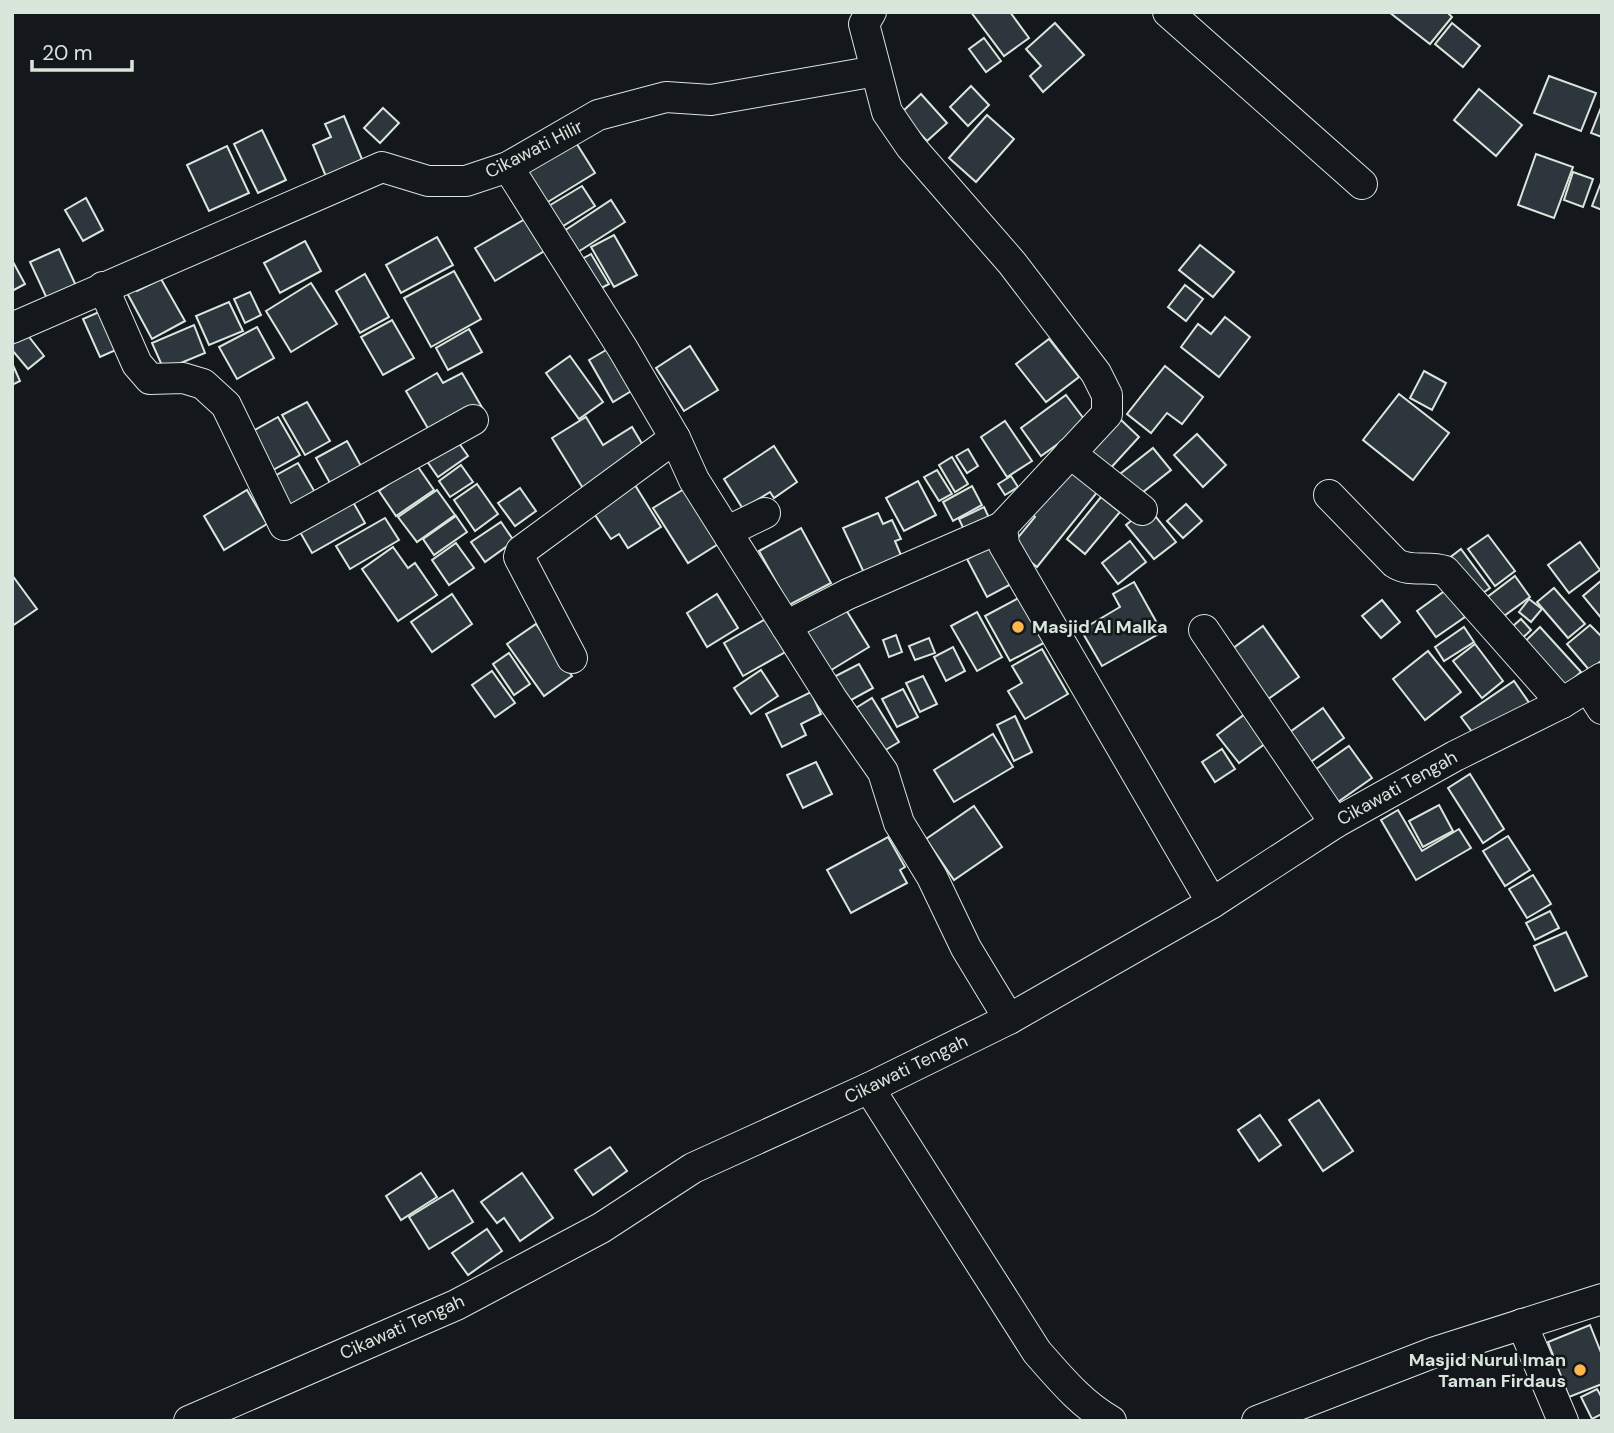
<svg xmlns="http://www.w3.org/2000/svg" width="1614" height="1433" viewBox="0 0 1614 1433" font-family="'DM Sans',sans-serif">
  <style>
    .building { fill: #2c363c; stroke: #d8e6dc; stroke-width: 2 }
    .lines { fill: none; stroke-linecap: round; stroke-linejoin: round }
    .street-casing { stroke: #d8e6dc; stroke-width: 32 }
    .street { stroke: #14181c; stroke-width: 30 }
    .poi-dot { fill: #ffb74d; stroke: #14181c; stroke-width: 2.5 }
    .labels { text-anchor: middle; stroke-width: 5; stroke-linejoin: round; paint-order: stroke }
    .street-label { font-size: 18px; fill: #d8e6dc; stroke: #14181c }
    .poi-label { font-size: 18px; font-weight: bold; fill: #d8e6dc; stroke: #14181c; text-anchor: start }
  </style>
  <rect width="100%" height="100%" fill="#14181c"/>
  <g class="building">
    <path d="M971,12H1010L1029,38L1004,56Z"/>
    <path d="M1389,12H1447L1452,17L1430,44Z"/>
    <path d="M1055,23L1084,55L1043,92L1030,76L1041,66L1026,49Z"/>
    <path d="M1452,23L1480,46L1463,67L1435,44Z"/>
    <path d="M984,38L1001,61L986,72L969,49Z"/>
    <path d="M1549,76L1596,93L1581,131L1534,113Z"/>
    <path d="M971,86L989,105L968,126L950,107Z"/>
    <path d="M1479,89L1522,125L1496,156L1454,120Z"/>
    <path d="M921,94L947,123L927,141L901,113Z"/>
    <path d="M1602,105V137L1591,133Z"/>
    <path d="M383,108L399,123L380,143L364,128Z"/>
    <path d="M987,115L1014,139L976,182L949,158Z"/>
    <path d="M344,116L364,164L327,179L313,145L331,137L325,124Z"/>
    <path d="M262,130L286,180L258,193L234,144Z"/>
    <path d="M575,141L595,173L543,205L523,173Z"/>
    <path d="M227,146L249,193L209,211L187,165Z"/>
    <path d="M1536,154L1573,167L1554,218L1518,205Z"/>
    <path d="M1573,172L1593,179L1583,207L1564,200Z"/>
    <path d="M1602,180V210L1592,206Z"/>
    <path d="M582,186L595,206L555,231L542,210Z"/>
    <path d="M86,198L103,230L83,241L65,210Z"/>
    <path d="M611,200L625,222L578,252L564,231Z"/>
    <path d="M532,215L551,247L495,281L475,248Z"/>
    <path d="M614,235L637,275L614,287L591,247Z"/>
    <path d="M437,237L453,265L401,293L386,265Z"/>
    <path d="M305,241L321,271L280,293L264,263Z"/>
    <path d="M1200,245L1234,272L1213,297L1179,270Z"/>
    <path d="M59,249L78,290L49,303L30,262Z"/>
    <path d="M591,254L609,284L592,293L575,263Z"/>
    <path d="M12,260L25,284L12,291Z"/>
    <path d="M454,271L481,319L431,347L404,298Z"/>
    <path d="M365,274L389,317L360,333L336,291Z"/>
    <path d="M161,279L185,321L152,339L126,291L134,286L137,291Z"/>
    <path d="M311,283L337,324L291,352L266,311Z"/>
    <path d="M1185,285L1203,299L1186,321L1168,307Z"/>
    <path d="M250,292L261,315L245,323L234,299Z"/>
    <path d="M229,302L243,331L209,345L196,316Z"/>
    <path d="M108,308L125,346L100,357L83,319Z"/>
    <path d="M1225,317L1250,337L1219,377L1181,347L1198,324L1211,334Z"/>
    <path d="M392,320L414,358L383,375L361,337Z"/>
    <path d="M194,325L205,353L164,370L152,343Z"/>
    <path d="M257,327L274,358L237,379L219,347Z"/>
    <path d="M469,329L482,352L448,370L436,348Z"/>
    <path d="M26,333L44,356L28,369L12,350V345Z"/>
    <path d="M1049,339L1079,377L1046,402L1016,364Z"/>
    <path d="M613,346L638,387L613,402L589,360Z"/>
    <path d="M690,346L718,390L684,411L656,368Z"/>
    <path d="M570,356L603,402L579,419L546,373Z"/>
    <path d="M12,363L20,381L12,385Z"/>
    <path d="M1165,366L1203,397L1182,424L1167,413L1151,433L1127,414Z"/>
    <path d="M1424,371L1446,383L1432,410L1410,398Z"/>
    <path d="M437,373L443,383L462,373L483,409L433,437L406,391Z"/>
    <path d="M1399,394L1449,433L1413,480L1363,440Z"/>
    <path d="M1066,395L1087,423L1041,456L1021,428Z"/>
    <path d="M307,402L330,441L305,455L282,415Z"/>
    <path d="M278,417L300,455L264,475L242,437Z"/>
    <path d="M586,417L603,445L632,427L647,452L584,490L552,438Z"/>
    <path d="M1118,417L1139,437L1108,471L1086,451Z"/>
    <path d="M1005,421L1032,461L1007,477L981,437Z"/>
    <path d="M1197,434L1226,465L1203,487L1174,455Z"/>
    <path d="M454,436L468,456L438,477L424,457Z"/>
    <path d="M347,441L361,466L330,483L316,458Z"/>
    <path d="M774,446L797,482L774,498L770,492L743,509L724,479Z"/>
    <path d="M1153,448L1171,470L1138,496L1120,474Z"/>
    <path d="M968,449L978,466L967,473L956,456Z"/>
    <path d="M952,457L968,484L955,492L939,465Z"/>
    <path d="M298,463L320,501L286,520L264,482Z"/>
    <path d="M416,464L434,490L396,516L379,491Z"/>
    <path d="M1077,464L1103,485L1037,567L1011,546L1035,517L1029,512Z"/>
    <path d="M461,465L473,482L450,497L439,481Z"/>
    <path d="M937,470L952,494L939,501L924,477Z"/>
    <path d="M1011,476L1018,487L1005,495L998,484Z"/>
    <path d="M918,481L936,515L904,531L886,498Z"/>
    <path d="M477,484L498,514L475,531L454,500Z"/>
    <path d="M635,485L661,527L628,548L619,534L611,539L593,512Z"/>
    <path d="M689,486L723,541L688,563L653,508Z"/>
    <path d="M972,486L982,505L953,521L943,502Z"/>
    <path d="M520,488L536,511L515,526L498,503Z"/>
    <path d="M247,490L267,524L224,550L204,516Z"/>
    <path d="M437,490L455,515L417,542L398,517Z"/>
    <path d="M349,495L365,523L312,553L296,525Z"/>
    <path d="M1101,497L1120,512L1085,554L1067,539Z"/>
    <path d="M1186,504L1202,521L1183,538L1167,521Z"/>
    <path d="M984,507L991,522L966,534L959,519Z"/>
    <path d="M1148,507L1176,542L1154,559L1126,525Z"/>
    <path d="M878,513L883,524L892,520L901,539L895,541L903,560L866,577L843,528Z"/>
    <path d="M456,516L467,532L434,555L423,539Z"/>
    <path d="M385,518L399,540L350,569L336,546Z"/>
    <path d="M501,522L514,541L485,562L471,542Z"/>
    <path d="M801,528L831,583L789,605L759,551Z"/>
    <path d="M1488,535L1515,571L1495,586L1468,549Z"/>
    <path d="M1130,541L1146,562L1118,584L1102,563Z"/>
    <path d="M1580,542L1600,570L1569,593L1548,565Z"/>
    <path d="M456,543L474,568L449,585L432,560Z"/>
    <path d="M995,544L1015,582L987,597L967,559Z"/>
    <path d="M393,547L408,568L415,563L437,595L398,621L362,569Z"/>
    <path d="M1461,549L1490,588L1473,600L1444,562Z"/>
    <path d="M12,575L37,609L12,626Z"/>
    <path d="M1515,576L1530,597L1497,621L1482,601Z"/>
    <path d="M1602,580V619L1583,596Z"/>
    <path d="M1134,582L1162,632L1102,666L1081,630L1120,607L1113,594Z"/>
    <path d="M1554,588L1585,624L1568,638L1537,602Z"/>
    <path d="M1446,590L1465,617L1436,637L1417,611Z"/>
    <path d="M452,594L472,624L432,652L411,622Z"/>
    <path d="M717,594L738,628L707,647L687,613Z"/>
    <path d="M1026,594L1051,639L1010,661L985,616Z"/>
    <path d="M1529,599L1542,609L1531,622L1519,612Z"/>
    <path d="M1382,600L1400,622L1381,638L1362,616Z"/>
    <path d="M843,605L869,647L828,672L802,630Z"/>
    <path d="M977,612L1002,657L977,671L951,626Z"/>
    <path d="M769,617L789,650L743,676L724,643Z"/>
    <path d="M1521,619L1531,630L1515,645L1505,633Z"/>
    <path d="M536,624L572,676L544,696L507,644Z"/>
    <path d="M1590,625L1602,637V660L1590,671L1567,644Z"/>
    <path d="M1263,626L1299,677L1264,702L1228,652Z"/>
    <path d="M1464,627L1474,642L1444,661L1435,647Z"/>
    <path d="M1540,627L1581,672L1559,692L1518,648Z"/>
    <path d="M896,635L902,652L889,657L883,640Z"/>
    <path d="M929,638L935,653L915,660L909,646Z"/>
    <path d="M1475,644L1503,681L1482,698L1453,661Z"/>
    <path d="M953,647L965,671L946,681L934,657Z"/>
    <path d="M1042,649L1068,694L1025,719L1008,691L1022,683L1012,666Z"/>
    <path d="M1428,651L1461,692L1425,720L1393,679Z"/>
    <path d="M509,653L530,684L514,695L493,664Z"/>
    <path d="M859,664L873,688L842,705L828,680Z"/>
    <path d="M761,670L778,696L751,714L734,688Z"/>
    <path d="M492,671L515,703L495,717L472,685Z"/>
    <path d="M923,676L937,704L920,712L906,683Z"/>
    <path d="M1514,681L1530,704L1478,740L1461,717Z"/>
    <path d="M903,689L918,717L897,727L882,699Z"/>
    <path d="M811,692L821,714L801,724L806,735L782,747L766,714Z"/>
    <path d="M872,698L899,742L877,755L851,711Z"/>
    <path d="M1323,708L1344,738L1301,769L1279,740Z"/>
    <path d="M1245,714L1266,743L1239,763L1217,735Z"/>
    <path d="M1015,716L1032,752L1014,761L997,725Z"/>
    <path d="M993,734L1013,767L954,802L934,770Z"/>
    <path d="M1349,746L1372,778L1335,804L1312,772Z"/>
    <path d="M1222,749L1235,769L1215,782L1202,762Z"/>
    <path d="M816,762L832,794L803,808L787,775Z"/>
    <path d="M1470,774L1504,829L1483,843L1448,788Z"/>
    <path d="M1439,805L1453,831L1423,847L1409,821Z"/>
    <path d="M974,806L1002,847L954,880L926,839Z"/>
    <path d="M1398,810L1422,851L1459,829L1471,848L1416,880L1381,820Z"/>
    <path d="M1508,836L1530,870L1505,886L1483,851Z"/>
    <path d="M888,837L905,867L900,870L907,883L851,913L827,870Z"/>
    <path d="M1533,875L1551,904L1527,918L1509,889Z"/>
    <path d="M1550,911L1559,928L1535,940L1526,923Z"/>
    <path d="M1566,932L1587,976L1555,991L1534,946Z"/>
    <path d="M1319,1100L1353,1151L1323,1171L1289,1120Z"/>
    <path d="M1260,1115L1281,1145L1259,1161L1238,1130Z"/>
    <path d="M610,1147L627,1171L593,1195L575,1170Z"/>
    <path d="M421,1173L437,1197L401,1220L386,1196Z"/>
    <path d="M522,1173L553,1218L520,1241L504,1218L497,1223L481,1202Z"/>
    <path d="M453,1190L473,1222L429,1249L409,1217Z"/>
    <path d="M487,1229L502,1251L468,1275L452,1253Z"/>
    <path d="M1590,1325L1602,1355V1384L1569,1397L1548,1342Z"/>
    <path d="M1597,1389L1602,1398V1414L1592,1419L1581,1397Z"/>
  </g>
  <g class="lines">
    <g class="street-casing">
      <g id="street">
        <path d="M871,12L864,24L887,112L911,147L1012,263L1096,373L1107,395V414L1002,527L1004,545L1212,903"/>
        <path d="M1168,12L1362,184"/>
        <path d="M508,167L623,349L675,438L694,480L832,699L883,772L899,823L932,877L966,948L1009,1019"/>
        <path d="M103,287L137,364L150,379L183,378L203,384L226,405L284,525L473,420"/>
        <path d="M12,328L382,167L428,181H466L508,167L598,115L666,97L711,100L876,71"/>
        <path d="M1070,453L1142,510"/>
        <path d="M1329,495L1395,563C1410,573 1427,565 1445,571L1562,703"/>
        <path d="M728,531L765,513"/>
        <path d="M786,626L848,594L1002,527"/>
        <path d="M1204,630L1335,823"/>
        <path d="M572,658L519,557L521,551L675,438"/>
        <path d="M1588,687L1602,709"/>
        <path d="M869,1088L1037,1352C1060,1378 1081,1404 1111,1421"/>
        <path d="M1522,1324L1563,1421"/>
        <path d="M189,1421L456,1305L601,1228L693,1168L869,1088L1009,1019L1212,903L1335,823L1455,756L1562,703L1602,678"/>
        <path d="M1257,1421L1435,1352L1602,1299"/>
      </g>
    </g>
    <use href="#street" class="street"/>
  </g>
  <g class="poi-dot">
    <circle cx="1018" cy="627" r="7"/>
    <circle cx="1580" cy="1370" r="7"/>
  </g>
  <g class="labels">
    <g class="street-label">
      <text transform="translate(534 149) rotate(-27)" y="6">Cikawati Hilir</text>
      <text transform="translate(1397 788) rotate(-29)" y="6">Cikawati Tengah</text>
      <text transform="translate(906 1069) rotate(-26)" y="6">Cikawati Tengah</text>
      <text transform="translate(402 1327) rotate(-24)" y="6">Cikawati Tengah</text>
    </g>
    <g class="poi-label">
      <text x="1032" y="633">Masjid Al Malka</text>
      <text x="1566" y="1366" text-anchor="end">Masjid Nurul Iman<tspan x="1566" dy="21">Taman Firdaus</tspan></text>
    </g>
  </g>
  <rect width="1614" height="1433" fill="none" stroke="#d8e6dc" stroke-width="28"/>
  <path d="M32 60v10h100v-10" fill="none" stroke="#d8e6dc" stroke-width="3.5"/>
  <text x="42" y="60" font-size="21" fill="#d8e6dc" stroke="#14181c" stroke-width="5" paint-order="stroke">20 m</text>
</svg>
